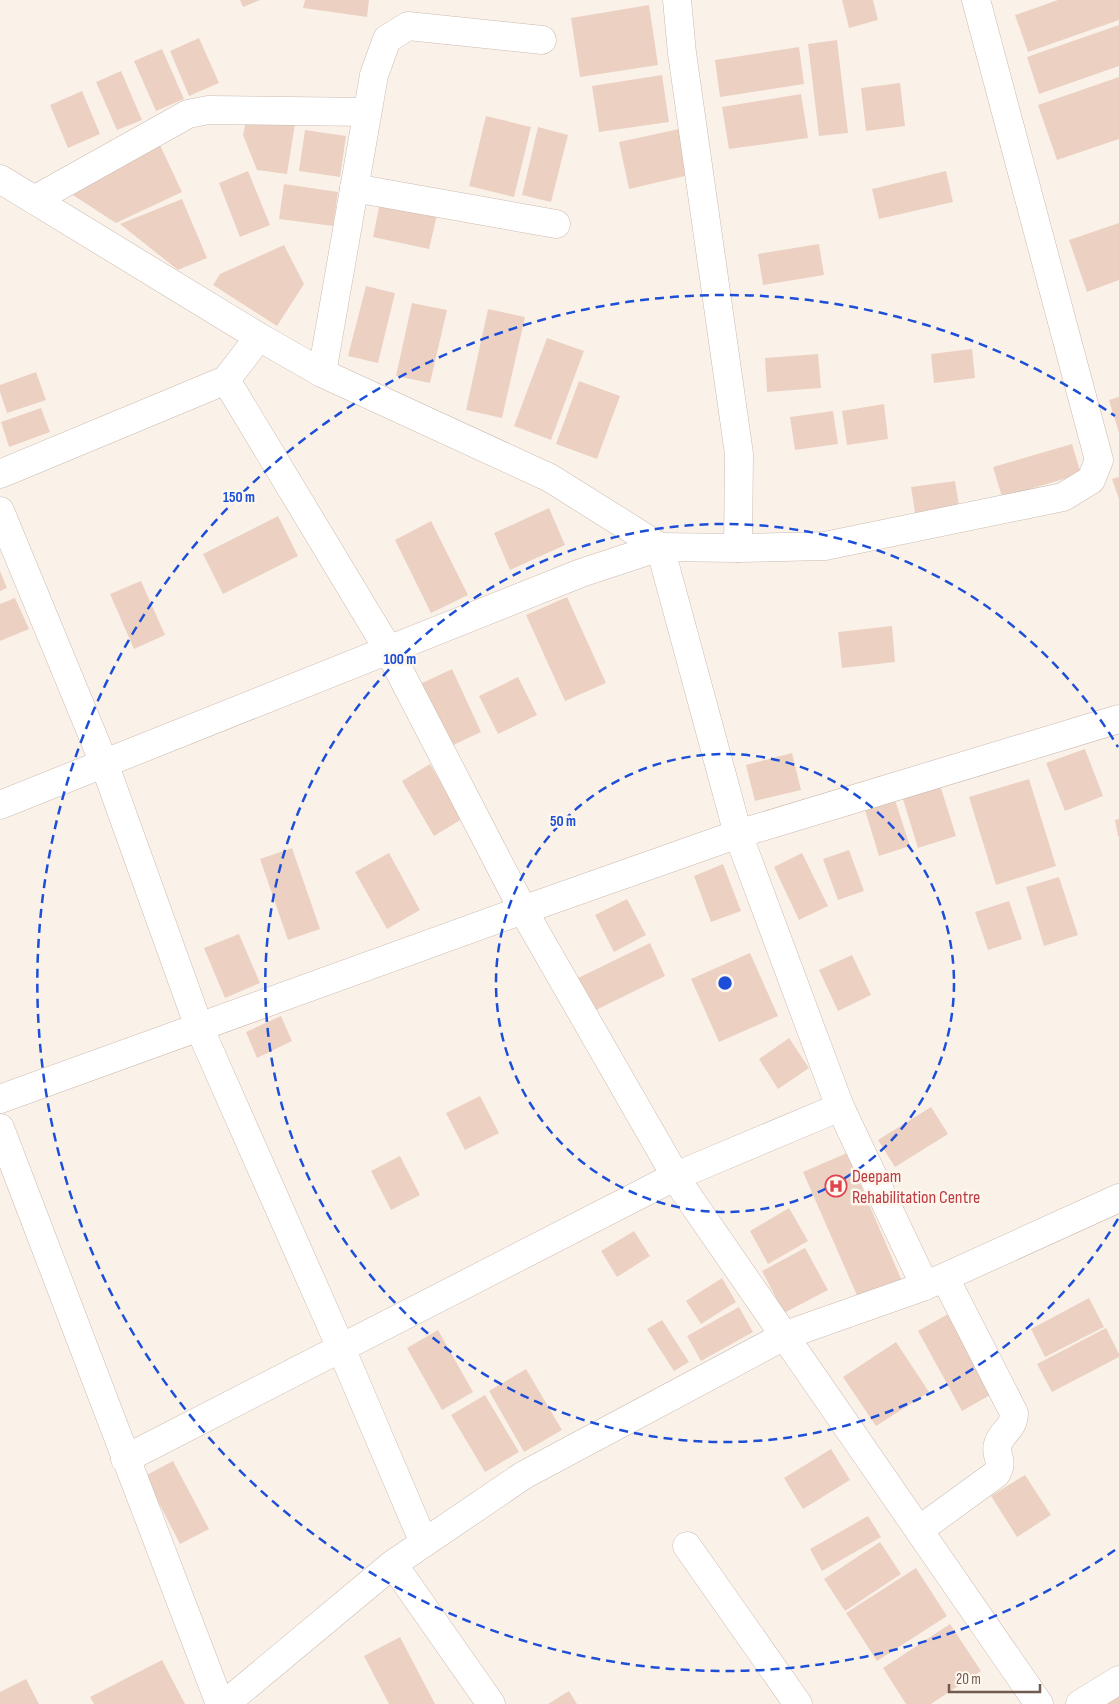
<svg xmlns="http://www.w3.org/2000/svg" width="1119" height="1704" viewBox="0 0 1119 1704" font-family="'Sofia Sans Condensed',sans-serif">
  <style>
    .building { fill: #ecd1c3 }
    .lines { fill: none; stroke-linecap: round; stroke-linejoin: round }
    .minor-casing { stroke: #cbbab0; stroke-width: 29 }
    .minor { stroke: #fff; stroke-width: 28 }
    .ring { fill: none; stroke: #1d4ed8; stroke-width: 2.5; stroke-dasharray: 9 6 }
    .labels { text-anchor: middle; stroke-width: 5; stroke-linejoin: round; paint-order: stroke }
    .health-label { font-size: 18px; fill: #be3a42; stroke: #fdf7ee; text-anchor: start }
    .centre { fill: #1d4ed8; stroke: #fdf7ee; stroke-width: 2.5 }
    .ring-label { font-size: 15px; text-anchor: middle; font-weight: bold; fill: #1d4ed8; stroke: #fdf7ee; stroke-width: 5; stroke-linejoin: round; paint-order: stroke }
  </style>
  <rect width="100%" height="100%" fill="#faf2e9"/>
  <g class="building">
    <path d="M240,0H260L243,7Z"/>
    <path d="M305,0H369L367,17L303,8Z"/>
    <path d="M842,0H873L878,20L849,28Z"/>
    <path d="M1058,0H1119V20L1028,52L1015,15Z"/>
    <path d="M649,5L658,65L580,77L571,18Z"/>
    <path d="M1119,25V66L1039,94L1027,57Z"/>
    <path d="M199,38L219,83L189,96L170,51Z"/>
    <path d="M837,40L848,133L819,136L808,44Z"/>
    <path d="M799,47L804,84L720,97L715,60Z"/>
    <path d="M162,49L184,99L156,111L134,61Z"/>
    <path d="M121,71L142,120L117,130L96,82Z"/>
    <path d="M662,75L669,122L599,132L592,86Z"/>
    <path d="M1119,77V139L1057,160L1038,105Z"/>
    <path d="M900,83L905,126L866,131L861,88Z"/>
    <path d="M82,91L100,134L68,148L50,105Z"/>
    <path d="M801,94L808,138L729,149L722,107Z"/>
    <path d="M247,116L295,124L287,174L257,170L243,135Z"/>
    <path d="M486,116L531,127L514,197L469,186Z"/>
    <path d="M538,127L568,135L551,202L522,195Z"/>
    <path d="M679,129L689,175L629,189L619,142Z"/>
    <path d="M305,130L346,136L340,177L299,171Z"/>
    <path d="M159,143L182,192L116,223L62,188Z"/>
    <path d="M248,171L270,225L240,237L219,183Z"/>
    <path d="M946,171L953,202L879,219L872,189Z"/>
    <path d="M284,184L338,192L333,226L279,219Z"/>
    <path d="M182,199L207,258L178,270L120,224Z"/>
    <path d="M380,202L437,215L429,249L373,237Z"/>
    <path d="M1119,223V280L1087,292L1069,240Z"/>
    <path d="M819,244L824,275L763,285L758,254Z"/>
    <path d="M284,245L304,284L277,326L213,285L220,274Z"/>
    <path d="M366,286L395,293L378,363L348,356Z"/>
    <path d="M412,303L447,310L430,383L396,376Z"/>
    <path d="M488,309L525,317L502,418L466,410Z"/>
    <path d="M547,338L584,351L551,440L514,426Z"/>
    <path d="M972,349L975,378L934,383L931,354Z"/>
    <path d="M818,354L821,388L767,392L765,358Z"/>
    <path d="M36,372L46,400L7,413L0,392V385Z"/>
    <path d="M579,381L620,396L597,459L556,444Z"/>
    <path d="M1119,397V433L1109,400Z"/>
    <path d="M884,404L888,439L847,445L842,411Z"/>
    <path d="M41,408L50,432L9,447L1,422Z"/>
    <path d="M833,411L838,444L795,450L790,417Z"/>
    <path d="M1072,444L1081,474L1002,497L993,467Z"/>
    <path d="M1119,477V499L1112,479Z"/>
    <path d="M955,481L960,512L916,519L911,487Z"/>
    <path d="M549,508L565,545L510,570L494,533Z"/>
    <path d="M278,516L298,556L223,594L203,554Z"/>
    <path d="M431,521L468,595L431,613L395,540Z"/>
    <path d="M0,571L7,588L0,591Z"/>
    <path d="M141,581L165,635L134,649L110,594Z"/>
    <path d="M567,597L606,683L565,701L526,615Z"/>
    <path d="M15,598L29,629L0,641V604Z"/>
    <path d="M892,626L895,662L842,668L838,632Z"/>
    <path d="M452,669L481,732L447,748L418,685Z"/>
    <path d="M518,677L537,715L498,734L479,696Z"/>
    <path d="M1085,749L1103,796L1065,811L1046,763Z"/>
    <path d="M792,753L801,790L755,801L746,765Z"/>
    <path d="M430,764L462,819L434,836L402,781Z"/>
    <path d="M1029,779L1056,866L996,885L969,797Z"/>
    <path d="M940,785L956,836L918,848L902,796Z"/>
    <path d="M894,797L910,846L879,856L864,807Z"/>
    <path d="M1119,819V836H1118L1115,820Z"/>
    <path d="M292,848L320,929L288,940L260,859Z"/>
    <path d="M849,850L864,891L838,900L823,859Z"/>
    <path d="M389,853L420,910L387,929L355,872Z"/>
    <path d="M802,853L828,906L799,920L774,867Z"/>
    <path d="M723,864L741,911L711,922L694,876Z"/>
    <path d="M1059,877L1078,935L1044,946L1026,887Z"/>
    <path d="M627,899L646,935L614,952L595,915Z"/>
    <path d="M1009,901L1022,939L988,950L975,912Z"/>
    <path d="M239,934L260,983L225,998L204,948Z"/>
    <path d="M650,943L665,976L592,1012L576,979Z"/>
    <path d="M750,953L778,1016L719,1042L691,979Z"/>
    <path d="M852,955L871,995L838,1011L819,970Z"/>
    <path d="M281,1016L292,1041L257,1058L246,1032Z"/>
    <path d="M789,1038L809,1068L778,1089L759,1059Z"/>
    <path d="M480,1096L499,1133L465,1150L446,1113Z"/>
    <path d="M931,1107L948,1134L895,1167L878,1140Z"/>
    <path d="M847,1153L902,1281L859,1300L803,1172Z"/>
    <path d="M400,1156L420,1195L391,1210L371,1171Z"/>
    <path d="M789,1208L808,1241L768,1264L750,1231Z"/>
    <path d="M634,1231L650,1256L617,1277L601,1251Z"/>
    <path d="M805,1248L828,1290L784,1313L762,1271Z"/>
    <path d="M722,1278L736,1302L701,1324L686,1301Z"/>
    <path d="M1089,1298L1104,1327L1045,1357L1031,1329Z"/>
    <path d="M739,1307L753,1332L701,1361L687,1336Z"/>
    <path d="M948,1314L992,1394L962,1411L918,1331Z"/>
    <path d="M662,1320L689,1362L674,1371L647,1329Z"/>
    <path d="M1106,1328L1119,1354V1357L1052,1392L1037,1364Z"/>
    <path d="M438,1330L473,1392L442,1410L407,1348Z"/>
    <path d="M896,1342L929,1392L876,1426L843,1377Z"/>
    <path d="M526,1369L562,1430L524,1452L489,1391Z"/>
    <path d="M485,1395L519,1452L485,1472L451,1415Z"/>
    <path d="M831,1449L850,1480L803,1509L784,1478Z"/>
    <path d="M173,1461L209,1529L180,1544L145,1476Z"/>
    <path d="M1025,1475L1051,1515L1017,1537L991,1496Z"/>
    <path d="M868,1516L881,1537L822,1571L810,1549Z"/>
    <path d="M880,1542L901,1574L845,1611L824,1579Z"/>
    <path d="M916,1568L947,1616L877,1661L846,1613Z"/>
    <path d="M950,1624L981,1671L931,1704H906L883,1668Z"/>
    <path d="M400,1637L435,1704H389L364,1656Z"/>
    <path d="M162,1660L185,1704H94L90,1697Z"/>
    <path d="M26,1679L39,1704H0V1692Z"/>
    <path d="M569,1691L577,1704H548Z"/>
    <path d="M1119,1697V1704H1107Z"/>
  </g>
  <g class="lines">
    <g class="minor-casing">
      <g id="minor">
        <path d="M0,179L259,337L322,373L550,478L660,547L738,834L840,1107L925,1286"/>
        <path d="M354,188L556,224"/>
        <path d="M34,200L188,114L208,110L367,112"/>
        <path d="M322,373L374,75L387,39L408,26L542,40"/>
        <path d="M0,474L226,380L259,337"/>
        <path d="M0,511L104,763L199,1027L341,1348L424,1543"/>
        <path d="M738,548L825,546L1063,497L1091,480L1099,460L976,0"/>
        <path d="M0,805L581,573L660,547L738,548L739,454L682,53L677,0"/>
        <path d="M0,1099L523,910L388,649L226,380"/>
        <path d="M0,1128L220,1704"/>
        <path d="M125,1459L676,1176L840,1107"/>
        <path d="M919,1530L996,1474C1005,1459 994,1457 998,1444C1002,1431 1014,1429 1014,1413L945,1278"/>
        <path d="M687,1546L798,1704"/>
        <path d="M393,1564L491,1704"/>
        <path d="M225,1704L393,1564L524,1475L786,1335L925,1286L1119,1198"/>
        <path d="M1039,1704L683,1189L523,910L738,834L1119,719"/>
        <path d="M1080,1704L1119,1680"/>
      </g>
    </g>
    <use href="#minor" class="minor"/>
  </g>
  <g class="ring">
    <circle cx="725" cy="983" r="229"/>
    <path d="M1118 1219A459 459 0 1 1 1118 747"/>
    <path d="M1115 1550A688 688 0 1 1 1115 416"/>
  </g>
  <defs>
    <g id="hospital-ring" transform="scale(1.125)"><circle r="9.5" fill="#fdf7ee" stroke="#e0444e" stroke-width="1.5"/><path d="M-5-5h3v3.5h4V-5h3V5h-3V1.5h-4V5h-3Z" fill="#e0444e"/></g>
  </defs>
  <g fill-rule="evenodd">
    <use href="#hospital-ring" x="836" y="1186"/>
  </g>
  <g class="labels">
    <g class="health-label">
      <text x="852" y="1182">Deepam<tspan x="852" dy="21">Rehabilitation Centre</tspan></text>
    </g>
  </g>
  <circle cx="725" cy="983" r="8" class="centre"/>
  <g class="ring-label">
    <text x="239" y="502">150 m</text>
    <text x="400" y="664">100 m</text>
    <text x="563" y="826">50 m</text>
  </g>
  <path d="M949 1684v8h91v-8" fill="none" stroke="#715a4f" stroke-width="2.5"/>
  <text x="956" y="1684" font-size="15" fill="#715a4f" stroke="#fdf7ee" stroke-width="4" paint-order="stroke">20 m</text>
</svg>
